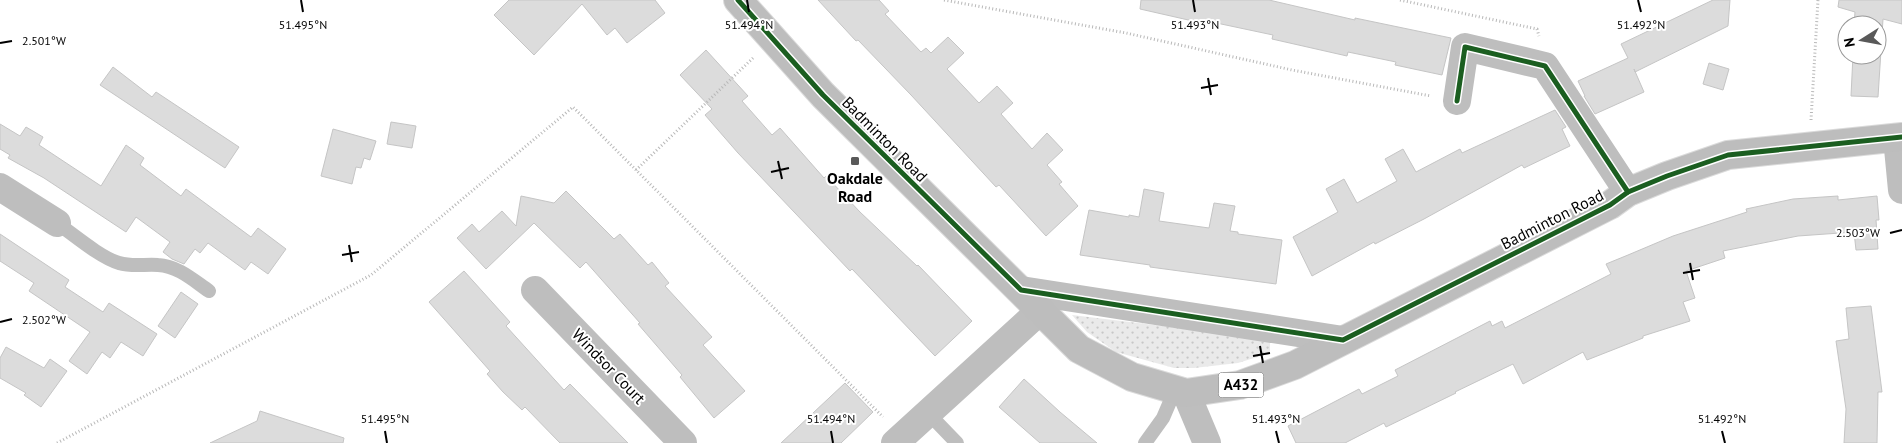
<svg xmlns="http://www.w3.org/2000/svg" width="1902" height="443" viewBox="0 0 1902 443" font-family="'PT Sans',sans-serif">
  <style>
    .grass { fill: url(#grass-dots) }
    .building { fill: #dcdcdc; stroke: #c5c5c5 }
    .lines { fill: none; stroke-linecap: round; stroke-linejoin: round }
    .primary-casing { stroke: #dbdbdb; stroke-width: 30 }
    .path { stroke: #b8b8b8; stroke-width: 3; stroke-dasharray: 1 2.5; stroke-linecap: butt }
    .lane { stroke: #bebebe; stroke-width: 14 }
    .street { stroke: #bebebe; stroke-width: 28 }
    .primary { stroke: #bdbdbd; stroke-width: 28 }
    .cycleway-casing { stroke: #fff; stroke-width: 8 }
    .cycleway { stroke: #1b5e20; stroke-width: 5 }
    .ticks { fill: none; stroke: #000; stroke-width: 2 }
    .poi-dot { fill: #595959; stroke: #fff; stroke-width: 2 }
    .labels { text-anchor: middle; stroke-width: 4; stroke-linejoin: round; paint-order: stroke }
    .shield { fill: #fff; stroke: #4c4c4c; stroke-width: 1 }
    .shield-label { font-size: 15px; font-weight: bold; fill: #000 }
    .street-label { font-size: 16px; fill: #000; stroke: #fff }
    .poi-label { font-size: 16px; font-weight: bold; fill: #000; stroke: #fff }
    .ticks-label { font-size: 12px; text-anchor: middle; fill: #000; stroke: #fff; stroke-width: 4; stroke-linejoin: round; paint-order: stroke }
  </style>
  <defs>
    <pattern id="grass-dots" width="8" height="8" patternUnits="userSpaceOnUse" patternTransform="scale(1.25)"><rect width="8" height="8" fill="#eaeaea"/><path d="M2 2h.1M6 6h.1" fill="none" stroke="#c7c7c7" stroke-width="1.8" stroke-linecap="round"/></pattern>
  </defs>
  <rect width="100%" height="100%" fill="#fff"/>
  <path class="grass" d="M1072,315L1270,339V353L1238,363L1194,368H1174L1116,352L1087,332Z"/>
  <g class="building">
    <path d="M509,0H655L665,13L627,43L615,28L607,35L582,4L534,55L494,15Z"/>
    <path d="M818,0H879L889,11L885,14L921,52L926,48L931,53L948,37L964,53L947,69L979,103L997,86L1013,103L1001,114L1032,149L1047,133L1063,150L1047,165L1062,182L1059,184L1078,206L1046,236L999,185L996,187L911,95L858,40L856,41Z"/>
    <path d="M1141,0H1269L1355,20V18L1451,38L1442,75L1395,65L1396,62L1348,52L1347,56L1272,39L1273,35L1207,21L1206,24L1140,9Z"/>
    <path d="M1713,0H1730L1728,26L1635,72L1634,69L1644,92L1595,114L1584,96H1585L1578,81L1628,58L1621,44Z"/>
    <path d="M1839,0H1902V24L1883,19L1878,97L1851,96L1853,55H1877V25H1854L1855,12L1838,7Z"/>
    <path d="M706,50L748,96L742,101L772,135L780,128L824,178L826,176L860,212L917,266L918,265L972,321L935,356L852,269L850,271L833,253L738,153L705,115L712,109L680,75Z"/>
    <path d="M1709,63L1729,69L1723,90L1703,84Z"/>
    <path d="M113,67L152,97L156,92L239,147L225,168L100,85Z"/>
    <path d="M1555,110L1566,127L1562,129L1570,146L1524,168L1522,165L1424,219L1375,244L1374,242L1312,276L1293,237L1338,212L1326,189L1344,179L1357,203L1397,181L1385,159L1403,149L1416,172L1460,149L1462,153Z"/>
    <path d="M391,122L416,126L412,148L387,144Z"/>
    <path d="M0,124L20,136L26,127L43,137L39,145L101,186L126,145L144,158L140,165L181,196L186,189L251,237L258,228L286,249L268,274L251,262L245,270L208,243L200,253L195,249L184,264L172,259L163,252L170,242L136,217L126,232L44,178L8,158L10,155L0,149Z"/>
    <path d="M333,129L376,141L370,160L364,158L361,168L356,167L352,184L321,176Z"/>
    <path d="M1144,189L1164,193L1159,221L1209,228L1214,203L1235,206L1230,231L1238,232V234L1282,240L1276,284L1150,267V265L1080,255L1089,210L1129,217V215L1139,217Z"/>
    <path d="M566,191L614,239L620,234L648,265L652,262L669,283L665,286L712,337L703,345L745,391L714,418L680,377L682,375L638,324L640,323L586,262L580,268L534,223L486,269L457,238L472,224L479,232L502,211L516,226L521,196L554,203Z"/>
    <path d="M1838,196V200L1877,196L1879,220H1876L1878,249L1856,250L1854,232L1798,236L1723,251L1725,258L1686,271L1695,298L1683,302L1690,321L1643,336V338L1587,360L1583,352L1523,384L1513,364L1455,392L1456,393L1386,427L1384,423L1345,443H1296L1288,426L1359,389L1362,394L1398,376L1395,370L1490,321L1492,326L1502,321L1505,328L1611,274L1606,264L1628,255L1673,236L1747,212L1746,209L1793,199Z"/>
    <path d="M0,234L69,280L65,287L103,312L109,303L157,334L143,356L121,342L110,358L102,352L87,374L69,361L90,332L29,291L34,283L0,261Z"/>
    <path d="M464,271L510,322L506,326L564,390L570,384L628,443H560L525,407L522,410L503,392L487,374L490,371L429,302Z"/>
    <path d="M181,292L198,304L175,338L158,326Z"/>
    <path d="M1871,306L1882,392H1878L1877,443H1844L1846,409L1836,341L1849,339L1846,308Z"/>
    <path d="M6,347L44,368L50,359L67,371L41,407L24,395L26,393L0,378V358Z"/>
    <path d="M1024,379L1060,412L1097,443H1040L999,407Z"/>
    <path d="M845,383L873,412L841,443H781Z"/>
    <path d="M260,411L344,438L343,443H210L257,421Z"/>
  </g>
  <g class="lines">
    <g class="primary-casing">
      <path id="primary" d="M738,0L823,95L1079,349L1132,377L1186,393L1240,385L1295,365L1610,205L1628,192L1667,176L1728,155L1902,137"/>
    </g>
    <g class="path">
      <path d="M944,0L1126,33L1292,70L1431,96"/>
      <path d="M1400,0L1537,29L1539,36"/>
      <path d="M1811,120L1818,0"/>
      <path d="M636,170L753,58"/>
      <path d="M57,443L371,275L573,107L883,417"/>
    </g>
    <g class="lane">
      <path d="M57,223C74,235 101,258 119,263C132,267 145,264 158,265C178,266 193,280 209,291"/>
      <path d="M928,413L957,443"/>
      <path d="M1145,443L1163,418L1175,390"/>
    </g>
    <g class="street">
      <path d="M1457,101L1465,47L1545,66L1628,192"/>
      <path d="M1897,138L1902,190"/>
      <path d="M0,187L57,223"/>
      <path d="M535,290L683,443"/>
      <path d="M1021,290L1343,340"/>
      <path d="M1186,393L1207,443"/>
      <path d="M895,443L1041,310"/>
    </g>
    <use href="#primary" class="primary"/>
    <g class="cycleway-casing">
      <g id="cycleway">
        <path d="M738,0L823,95L1021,290L1343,340L1610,205L1628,192L1667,176L1728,155L1902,137"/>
        <path d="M1457,101L1465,47L1545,66L1628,192"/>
      </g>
    </g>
    <use href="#cycleway" class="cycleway"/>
  </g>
  <path class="ticks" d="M301,0L303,12M747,0L749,12M1193,0L1195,12M1638,0L1641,12M0,43L12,41M1208,78L1211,95M1201,88L1218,85M778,161L782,179M771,172L789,168M1890,233L1902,230M349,245L352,262M342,255L359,252M1690,263L1693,280M1683,273L1700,270M0,322L12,319M1260,346L1263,363M1253,356L1270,353M385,431L387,443M831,431L833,443M1276,431L1279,443M1722,431L1725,443"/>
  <rect class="poi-dot" x="850" y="156" width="10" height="10" rx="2.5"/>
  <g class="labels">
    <rect class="shield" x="1218.5" y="372.5" width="45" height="25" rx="4"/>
    <g class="shield-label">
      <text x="1241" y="390">A432</text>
    </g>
    <g class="street-label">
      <text transform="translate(885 139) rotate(45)" y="6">Badminton Road</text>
      <text transform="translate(1552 219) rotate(-27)" y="6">Badminton Road</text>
      <text transform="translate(609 366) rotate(46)" y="6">Windsor Court</text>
    </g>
    <g class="poi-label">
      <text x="855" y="184">Oakdale<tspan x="855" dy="18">Road</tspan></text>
    </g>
  </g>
  <g class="ticks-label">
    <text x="303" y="29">51.495°N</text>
    <text x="749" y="29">51.494°N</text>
    <text x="1195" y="29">51.493°N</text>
    <text x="1641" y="29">51.492°N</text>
    <text x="44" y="45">2.501°W</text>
    <text x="1858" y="237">2.503°W</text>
    <text x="44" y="324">2.502°W</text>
    <text x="385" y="423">51.495°N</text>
    <text x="831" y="423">51.494°N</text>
    <text x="1276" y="423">51.493°N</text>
    <text x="1722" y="423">51.492°N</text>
  </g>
  <g transform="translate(1862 40) rotate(259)"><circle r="24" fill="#ffffff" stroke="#999999"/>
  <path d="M0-4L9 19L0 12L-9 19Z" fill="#595959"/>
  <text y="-8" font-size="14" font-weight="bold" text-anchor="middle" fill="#000000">N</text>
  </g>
</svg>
